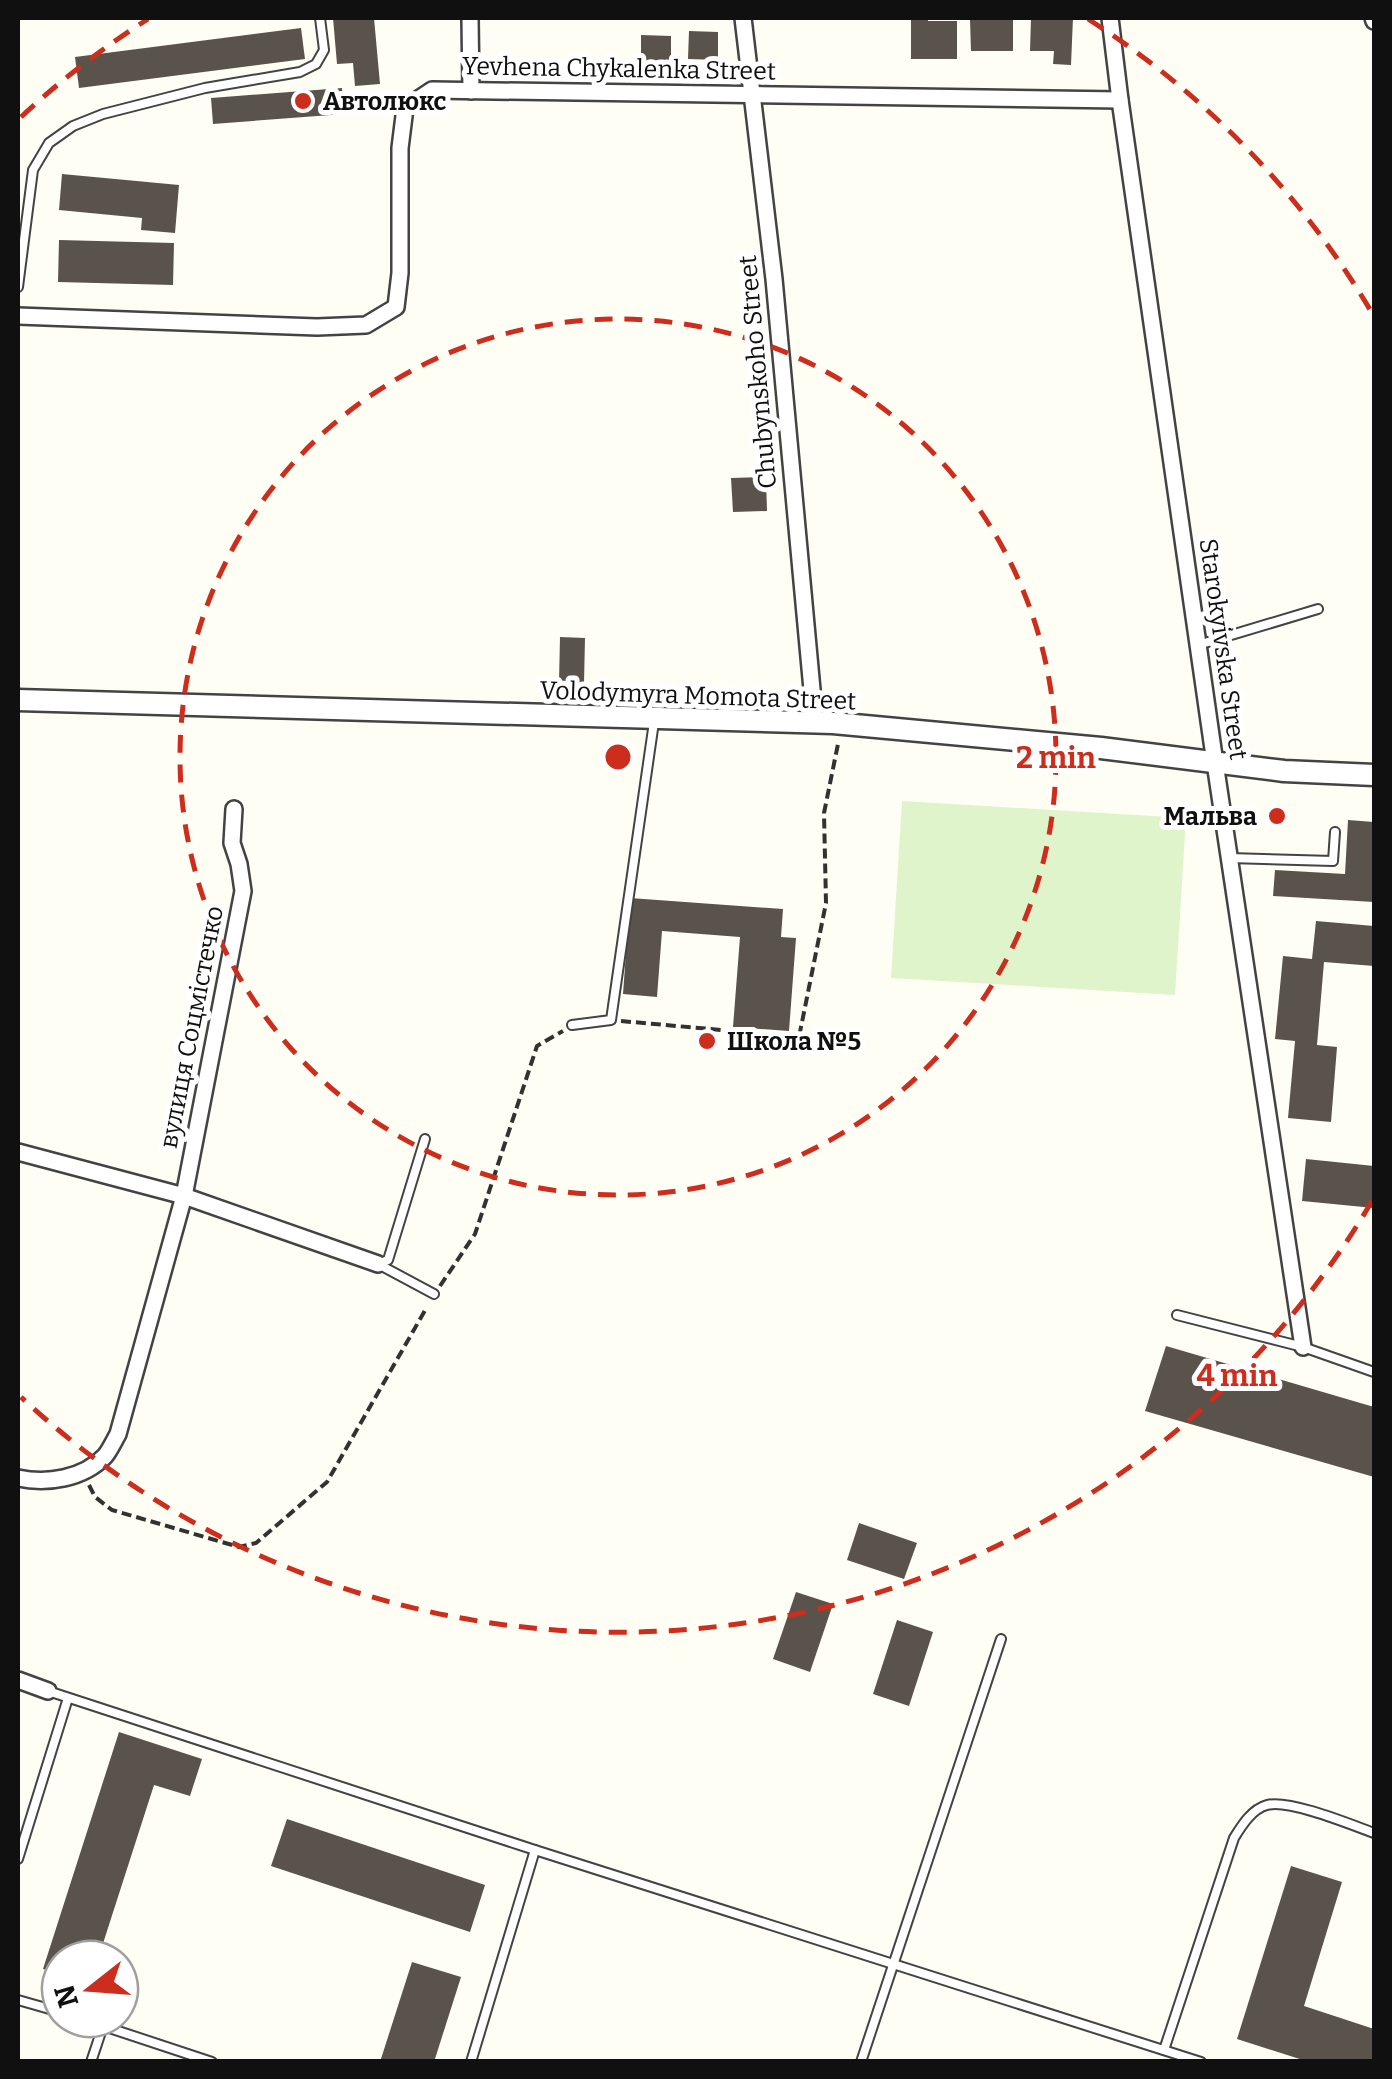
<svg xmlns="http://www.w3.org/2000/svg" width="1392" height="2079" viewBox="0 0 1392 2079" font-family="Bitter,serif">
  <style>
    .pitch { fill: #e0f4cc }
    .building { fill: #5a534c }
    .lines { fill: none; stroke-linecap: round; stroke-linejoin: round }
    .service-casing { stroke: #434343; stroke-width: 12 }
    .minor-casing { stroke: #434343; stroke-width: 20 }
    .tertiary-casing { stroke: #434343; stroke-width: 25 }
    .path { stroke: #323232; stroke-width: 4; stroke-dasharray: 10 5; stroke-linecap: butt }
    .service { stroke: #fff; stroke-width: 8 }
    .minor { stroke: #fff; stroke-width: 15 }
    .tertiary { stroke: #fff; stroke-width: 20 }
    .ring { fill: none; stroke: #cc2d1d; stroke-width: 5; stroke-dasharray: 18 12 }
    .poi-dot { fill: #cc2d1d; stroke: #fff; stroke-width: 4 }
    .labels { text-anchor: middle; stroke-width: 10; stroke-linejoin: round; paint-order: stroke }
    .street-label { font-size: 25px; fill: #101010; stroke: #fff }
    .poi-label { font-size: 25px; font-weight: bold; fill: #101010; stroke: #fff; text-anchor: start }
    .centre { fill: #cc2d1d; stroke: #fff; stroke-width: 5 }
    .ring-label { font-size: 30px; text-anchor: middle; font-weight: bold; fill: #cc2d1d; stroke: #fff; stroke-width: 10; stroke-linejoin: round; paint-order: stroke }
  </style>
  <rect width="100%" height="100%" fill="#fffef4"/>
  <path class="pitch" d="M902,801L1186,818L1175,995L891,978Z"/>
  <g class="building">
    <path d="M333,18H374L380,84L355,86L353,63L337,64Z"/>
    <path d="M911,18H928V21H957V59H911Z"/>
    <path d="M1031,18H1073L1071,65L1053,64L1054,51H1030Z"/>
    <path d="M1013,19V51H971L970,20Z"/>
    <path d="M301,28L305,59L79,88L75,57Z"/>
    <path d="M689,31L718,32V60L688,59Z"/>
    <path d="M641,35L671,36V64L641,63Z"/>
    <path d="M342,88L344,114L213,124L211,98Z"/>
    <path d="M62,174L179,185L175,233L141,230L142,218L59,210Z"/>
    <path d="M59,240L174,243L173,285L58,282Z"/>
    <path d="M766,477L767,511L733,512L731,478Z"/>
    <path d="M560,637L585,638L584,683L559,682Z"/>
    <path d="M1348,820L1374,822V902L1273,896L1275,870L1345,874Z"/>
    <path d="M630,898L783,909L781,937L796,938L789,1031L733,1027L740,937L662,931L657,997L623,994Z"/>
    <path d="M1316,921L1374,926V966L1324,962L1317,1045L1337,1047L1331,1122L1288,1118L1295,1041L1275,1039L1283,956L1312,959Z"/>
    <path d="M1306,1159L1374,1166V1208L1302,1201Z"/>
    <path d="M1166,1346L1374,1407V1477L1145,1411Z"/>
    <path d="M859,1523L917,1543L904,1579L847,1560Z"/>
    <path d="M796,1592L833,1604L810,1672L773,1659Z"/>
    <path d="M897,1620L933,1632L909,1706L873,1694Z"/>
    <path d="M119,1732L202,1759L190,1796L154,1785L98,1959H60V1974L43,1969Z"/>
    <path d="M287,1819L485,1885L470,1932L271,1866Z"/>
    <path d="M1291,1866L1342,1882L1304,2006L1374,2029V2062H1309L1237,2039Z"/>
    <path d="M412,1962L461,1977L434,2062H380Z"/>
  </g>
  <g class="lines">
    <g class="service-casing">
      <g id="service">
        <path d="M18,287L33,170L49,143L73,126L103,114L205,88L300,72L316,64L324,50L320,18"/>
        <path d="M1198,645L1318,609"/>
        <path d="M1229,858L1333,861L1335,832"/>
        <path d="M572,1025L611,1020L654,722"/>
        <path d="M425,1139L388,1260L378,1264L434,1294"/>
        <path d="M1177,1315L1303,1347L1374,1372"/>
        <path d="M48,1691L535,1850L1201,2062"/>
        <path d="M18,1859L68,1698"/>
        <path d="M18,2000L60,2012"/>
        <path d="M82,2019L212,2062"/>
        <path d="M1164,2050L1234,1838C1242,1825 1252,1809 1267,1805C1289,1799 1352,1825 1374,1833"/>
        <path d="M91,2062L103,2026"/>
        <path d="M471,2062L535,1850"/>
        <path d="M861,2062L1001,1639"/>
      </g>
    </g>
    <g class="minor-casing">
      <g id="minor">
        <path d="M470,18L471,91"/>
        <path d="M743,18L774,279L815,722"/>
        <path d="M1110,18L1120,100L1215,763L1303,1347"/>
        <path d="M1373,18L1374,21"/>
        <path d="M18,316L317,327L366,325L396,307L400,273V148L405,108L432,90L1120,100"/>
        <path d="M18,1152L184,1196L378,1264"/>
        <path d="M18,1478C47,1484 83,1479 105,1456C110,1450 114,1441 118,1434L184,1196L243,891L239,864L232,843L234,809"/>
        <path d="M18,1680L48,1691"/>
      </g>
    </g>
    <g class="tertiary-casing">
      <path id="tertiary" d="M18,700L833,723L1101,748L1284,771L1374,775"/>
    </g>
    <g class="path">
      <path d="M621,1021L799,1037L826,903L824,813L838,744"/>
      <path d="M440,1286L475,1234L537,1046L563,1031"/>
      <path d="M89,1485L95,1497L112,1510L239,1547L256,1543L327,1482L427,1307"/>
    </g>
    <use href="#service" class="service"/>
    <use href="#minor" class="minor"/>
    <use href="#tertiary" class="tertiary"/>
  </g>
  <g class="ring">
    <circle cx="618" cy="757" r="438"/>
    <path d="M1372 1201A875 875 0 0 1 21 1397M21 117A875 875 0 0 1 148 19M1088 19A875 875 0 0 1 1372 313"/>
  </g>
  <g class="poi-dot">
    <circle cx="303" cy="101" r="10"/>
    <circle cx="1277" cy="816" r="10"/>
    <circle cx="707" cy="1041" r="10"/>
  </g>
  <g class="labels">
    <g class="street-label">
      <text transform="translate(619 68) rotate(1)" y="9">Yevhena Chykalenka Street</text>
      <text transform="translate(757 372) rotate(-95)" y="9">Chubynskoho Street</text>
      <text transform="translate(1224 649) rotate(82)" y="9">Starokyivska Street</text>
      <text transform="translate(698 695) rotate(2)" y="9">Volodymyra Momota Street</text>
      <text transform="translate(191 1027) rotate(-79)" y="9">вулиця Соцмістечко</text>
    </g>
    <g class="poi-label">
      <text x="323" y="110">Автолюкс</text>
      <text x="1257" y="825" text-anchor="end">Мальва</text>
      <text x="727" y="1050">Школа №5</text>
    </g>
  </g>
  <circle cx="618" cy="757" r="15" class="centre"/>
  <g class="ring-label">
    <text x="1056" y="768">2 min</text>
    <text x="1237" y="1386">4 min</text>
  </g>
  <rect width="1392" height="2079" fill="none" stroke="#101010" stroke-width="40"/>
  <g transform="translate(90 1989) rotate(253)"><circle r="48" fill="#ffffff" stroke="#9f9f9f" stroke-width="2.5"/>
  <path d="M0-8L18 38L0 25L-18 38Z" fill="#cc2d1d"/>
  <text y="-15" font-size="28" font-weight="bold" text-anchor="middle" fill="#101010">N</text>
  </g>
</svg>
